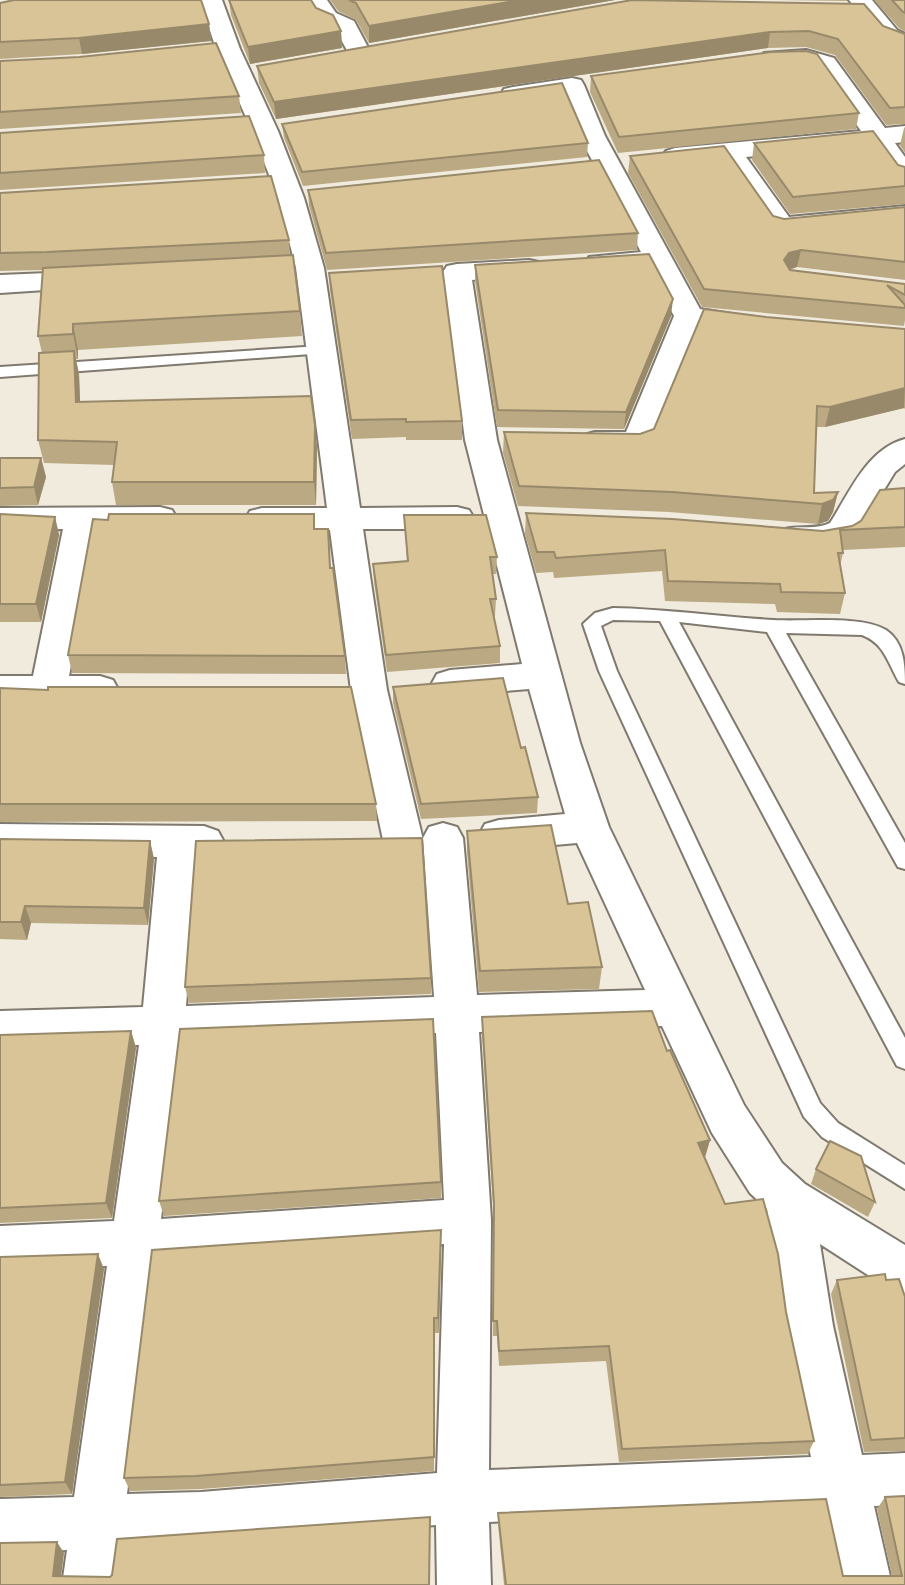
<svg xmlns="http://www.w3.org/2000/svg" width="905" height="1585" viewBox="0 0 905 1585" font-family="Commissioner,sans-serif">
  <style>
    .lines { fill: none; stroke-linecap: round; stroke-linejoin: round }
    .lane-casing { stroke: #7f796e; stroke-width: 4 }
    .street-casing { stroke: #7f796e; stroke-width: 4 }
    .lane { fill: #fff; fill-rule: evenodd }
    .street { fill: #fff; fill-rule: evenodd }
    .wall { fill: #bba983 }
    .shaded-wall { fill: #98896a }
    .building { fill: #d9c498; stroke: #98896a; stroke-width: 2 }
  </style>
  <rect width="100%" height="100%" fill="#f1ebde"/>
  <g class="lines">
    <g class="lane-casing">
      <g id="lane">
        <path d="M320,346L327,350L325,353L0,377V367Z"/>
        <path d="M613,608C667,609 720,617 774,620C804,622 860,615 886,630C904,642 905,665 905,684L899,682C888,663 884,643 862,635L786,633L905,843V869L898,867L767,632L679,622L905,1038V1069L897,1066L660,621L613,620L601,626L617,671L820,1103L838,1123L905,1165V1189L822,1137L804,1117L599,671L583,624L595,613Z"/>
      </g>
    </g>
    <g class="street-casing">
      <g id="street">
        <path d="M200,0H222L240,49L278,131L304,198L324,268L360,508L457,507L469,510L474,518L469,526L457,529H363L387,690L423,840L417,851L403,855L389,851L383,840L351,690L330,530H262L250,527L245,519L250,511L262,508H327L296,268L278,198L252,131L216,49Z"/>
        <path d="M305,0H327L336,13L354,21L371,53L367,58H351L336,30L319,23Z"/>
        <path d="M849,0H872L897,30L905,34V50L881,40Z"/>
        <path d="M806,50L834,58L885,128L905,126V142L895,143L905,157V183L896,181L871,145L746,157L789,217L905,206V222L782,234L772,232L722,159L675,164L666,161L662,156L666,151L675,148L861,131C848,113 823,66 803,64C790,63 777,66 764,63L760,58L764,53Z"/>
        <path d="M572,78L581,80L584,85L605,136L700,309L763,319L768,325L763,331L753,334L700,326L654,442L649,449C629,454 604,454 584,449L579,442L584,435L595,432H626L674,316L649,268L599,271L589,269L585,263L589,257L641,252L579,136L563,94L513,101L504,99L501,94L504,89L513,87Z"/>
        <path d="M529,260L539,262L543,268L539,274L472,280L497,440L580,743L609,827L744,1105L782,1163L805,1184L905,1245V1295L888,1288L820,1244L833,1326L862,1455L905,1453V1505L874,1506L892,1585H838L822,1508L489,1522L491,1585H437L436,1525L201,1544L121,1548L116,1585H62L67,1550L0,1553V1499L74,1497L107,1266L0,1270V1226L114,1221L139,1045L0,1049V1011L143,1007L157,857L0,854V824L204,826L218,831L224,842L218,853L197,857L186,1006L434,997L423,838L429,827L443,823L457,827L463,838L477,995L645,990L577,843L499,850L485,846L479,835L485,824L499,820L565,814L529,689L450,696L437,692L432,683L437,674L450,670L522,664L465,440L443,272L447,266L457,264ZM662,1026L712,1133L750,1193L767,1209L783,1326L811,1457L489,1470L491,1220L479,1032ZM436,1033L444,1200L161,1219L182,1043ZM444,1244L437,1473L201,1492L127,1494L155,1264Z"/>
        <path d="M96,271L106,274L110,280L106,286L0,293V275Z"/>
        <path d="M905,439V464L895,472L854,539L828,549L785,545L780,537L785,529C800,525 817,530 830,523C850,492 867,449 905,439Z"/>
        <path d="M160,507L172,510L177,518L172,526L160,529H96L69,676H100L113,680L118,689L113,698L100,702H0V676H33L63,529L0,530V508Z"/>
      </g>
    </g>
    <use href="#lane" class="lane"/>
    <use href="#street" class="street"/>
  </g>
  <g class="wall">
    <path d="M229,0L316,8L341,31L342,48L250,64L231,15Z"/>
    <path d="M330,0H615L369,43L356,20L338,11Z"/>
    <path d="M632,0L883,26L905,34V124L886,125L835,55L806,47L768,48L276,119L259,83L257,66Z"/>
    <path d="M774,0H847V1Z"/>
    <path d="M874,0H905V32L899,28Z"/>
    <path d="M0,3L209,24L211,41L82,54L0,59Z"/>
    <path d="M0,61L239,96L241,113L0,129Z"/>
    <path d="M591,76L859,113L856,129L618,153L590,92Z"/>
    <path d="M282,124L588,143L587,157L303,186L284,138Z"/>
    <path d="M905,127V153L900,145L904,128Z"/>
    <path d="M0,133L264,155L265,173L0,190Z"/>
    <path d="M754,143L905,167V204L790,214L752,160Z"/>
    <path d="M630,156L773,216L784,219L905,207V280L797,267L790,270L905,284V320L904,326L702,307L628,173Z"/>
    <path d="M308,190L638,233L637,250L327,270L309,206Z"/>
    <path d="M0,193L289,240L290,255L300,311L302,336L78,350V359H76L79,374L80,402L315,425L317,448L316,505H116L112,482L114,465L44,463L38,440L42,353L38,336L43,270L0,271Z"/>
    <path d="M475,265L671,316L624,429L497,427L475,281Z"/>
    <path d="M329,273L462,421V440H406V437L352,439L330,291Z"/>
    <path d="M766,317L905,329V409L904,408L825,427H816L814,493L838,492L833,512L828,521L818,524L669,512L518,506L503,453L504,432L640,434L654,429Z"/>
    <path d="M0,458H41L46,477L38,505L0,506Z"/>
    <path d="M905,488V547L843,550V553L840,566L845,593L840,614L777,612L775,604L665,601L662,571L554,578L553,572L536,573L525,534L526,513L823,531L852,526Z"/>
    <path d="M0,514L55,517L59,535L41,622H0Z"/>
    <path d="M314,514L315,529L331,568L345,656L346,674L72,673L68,655L108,520Z"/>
    <path d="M404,515L497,557L496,574H492L496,599L495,616H494L500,646V663L387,672L374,582L373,564L407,561Z"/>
    <path d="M393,687L521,748L538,797L537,813L421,819L393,703Z"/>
    <path d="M0,688L376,804L377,821L0,822Z"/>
    <path d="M467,831L568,904L602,967L599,989L479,992L467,853Z"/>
    <path d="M0,839L150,841L154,859L148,925L31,923L27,940L0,939Z"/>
    <path d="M431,978V994L189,1003L185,987Z"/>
    <path d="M482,1017L667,1051L710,1140L705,1157L725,1204L786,1312L814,1441L808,1454L619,1462L606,1361L499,1366L497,1336H493L494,1220L482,1035Z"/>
    <path d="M131,1031L136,1048L112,1218L0,1223V1035Z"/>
    <path d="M816,1169L875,1202L868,1217L811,1184Z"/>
    <path d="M441,1182V1198L164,1216L159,1201Z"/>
    <path d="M441,1247L439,1333H434V1471L201,1489L130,1491L124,1478Z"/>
    <path d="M0,1257L104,1269L72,1494L0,1497Z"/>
    <path d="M837,1280H886L905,1297V1451L864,1452L831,1294Z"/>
    <path d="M885,1497L905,1585H504L498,1524V1513L843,1576H892L877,1509Z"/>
  </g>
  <g class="shaded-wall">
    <path d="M521,0H615L369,43V26Z"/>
    <path d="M209,24L211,41L82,54L79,38Z"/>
    <path d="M341,31L342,48L250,64L248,47Z"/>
    <path d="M770,32L768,48L276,119L274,102Z"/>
    <path d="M801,250L797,267L786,270L784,260L789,253Z"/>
    <path d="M673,299L671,316L624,429L626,412Z"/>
    <path d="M73,324L78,350V359L73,334Z"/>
    <path d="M74,351L79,374L81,426L76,402Z"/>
    <path d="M905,388L904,408L825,427L830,407Z"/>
    <path d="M315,425L317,448L316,505L314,482Z"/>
    <path d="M41,458L46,477L38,505L34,487Z"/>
    <path d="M838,492L833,512L828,521L818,524L822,504Z"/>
    <path d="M55,517L59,535L41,622L36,604Z"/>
    <path d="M150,841L154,859L148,925L144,908Z"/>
    <path d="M25,906L31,923L27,940L21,922Z"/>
    <path d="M131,1031L136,1048L112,1218L106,1203Z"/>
    <path d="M710,1140L705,1157L694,1160L698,1143Z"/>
    <path d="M441,1230V1247L439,1333L438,1318Z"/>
    <path d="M98,1254L104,1269L72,1494L65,1482Z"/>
    <path d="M57,1542L64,1553L60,1585L53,1576Z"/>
  </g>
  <g class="building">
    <path d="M14,0H201L209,24L79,38L0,42V3Z"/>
    <path d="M229,0H311L316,8L333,15L341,31L248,47Z"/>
    <path d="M349,0H521L369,26L356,3Z"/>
    <path d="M632,0L864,4L883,26L905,34V107L890,108L838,39L809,31L770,32L274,102L257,66Z"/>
    <path d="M892,0H905V13L902,11Z"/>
    <path d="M216,43L239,96L0,112V61L79,57Z"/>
    <path d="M806,51L817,54L859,113L619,137L591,76L771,52Z"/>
    <path d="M562,83L588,143L302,172L282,124Z"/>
    <path d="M249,116L264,155L0,173V133Z"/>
    <path d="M873,131L898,165L905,167V186L793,197L754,143Z"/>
    <path d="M724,146L773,216L784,219L905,207V262L801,250L789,253L784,260L790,270L905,284V295L887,285L905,305V308L704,289L630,156Z"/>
    <path d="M599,160L638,233L326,253L308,190Z"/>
    <path d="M271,176L289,240L47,252L0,253V193Z"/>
    <path d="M649,254L673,299L626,412L498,410L475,265Z"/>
    <path d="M293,255L300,311L73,324V334L38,336L43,268Z"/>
    <path d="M442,266L462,421L406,422V419L351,420L329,273Z"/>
    <path d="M704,309L766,317L905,329V388L830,407L817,406L814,493L838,492L833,500L822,504L672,492L519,486L504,432L640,434L654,429Z"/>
    <path d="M74,351L76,402L311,396L315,425L314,482H112L117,442L38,440L39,353Z"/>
    <path d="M0,458H41L34,487L0,488Z"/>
    <path d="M905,488V527L840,530L843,553H838L845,593L781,592L780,584L668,581L665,550L556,558L554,552H537L526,513L672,519L823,531L852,526L861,521L880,490Z"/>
    <path d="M0,514L55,517L36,604H0Z"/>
    <path d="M109,514H314V529H328L330,568H333L345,656L68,655L93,519L108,520Z"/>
    <path d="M404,515H486L497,557H490L496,599H490L500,646L386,655L373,564L408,561Z"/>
    <path d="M503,678L521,748L525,747L538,797L421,804L393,687Z"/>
    <path d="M48,687H351L376,804H0V688L48,690Z"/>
    <path d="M551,825L568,904L588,902L602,967L480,971L467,831Z"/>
    <path d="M422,838L431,978L185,987L196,841Z"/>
    <path d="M0,839L150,841L144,908L25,906L21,922H0Z"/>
    <path d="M652,1011L667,1051L670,1050L710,1140L698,1143L725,1204L763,1199L778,1254L786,1312L814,1441L622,1449L609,1346L499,1351L497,1321H493L494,1204L482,1017Z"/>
    <path d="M433,1019L441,1182L159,1201L180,1029Z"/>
    <path d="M131,1031L106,1203L0,1208V1035Z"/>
    <path d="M830,1141L861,1156L875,1202L816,1169Z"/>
    <path d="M441,1230L438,1318H434V1457L196,1476L124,1478L152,1250Z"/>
    <path d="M98,1254L65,1482L0,1485V1257Z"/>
    <path d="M885,1274L886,1280L899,1279L905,1297V1438L871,1440L837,1280Z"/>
    <path d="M905,1496V1585H506L498,1513L826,1499L843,1576H902L885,1497Z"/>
    <path d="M430,1517L429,1585H0V1543L57,1542L53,1576L110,1577L112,1575L117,1539Z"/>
  </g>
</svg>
